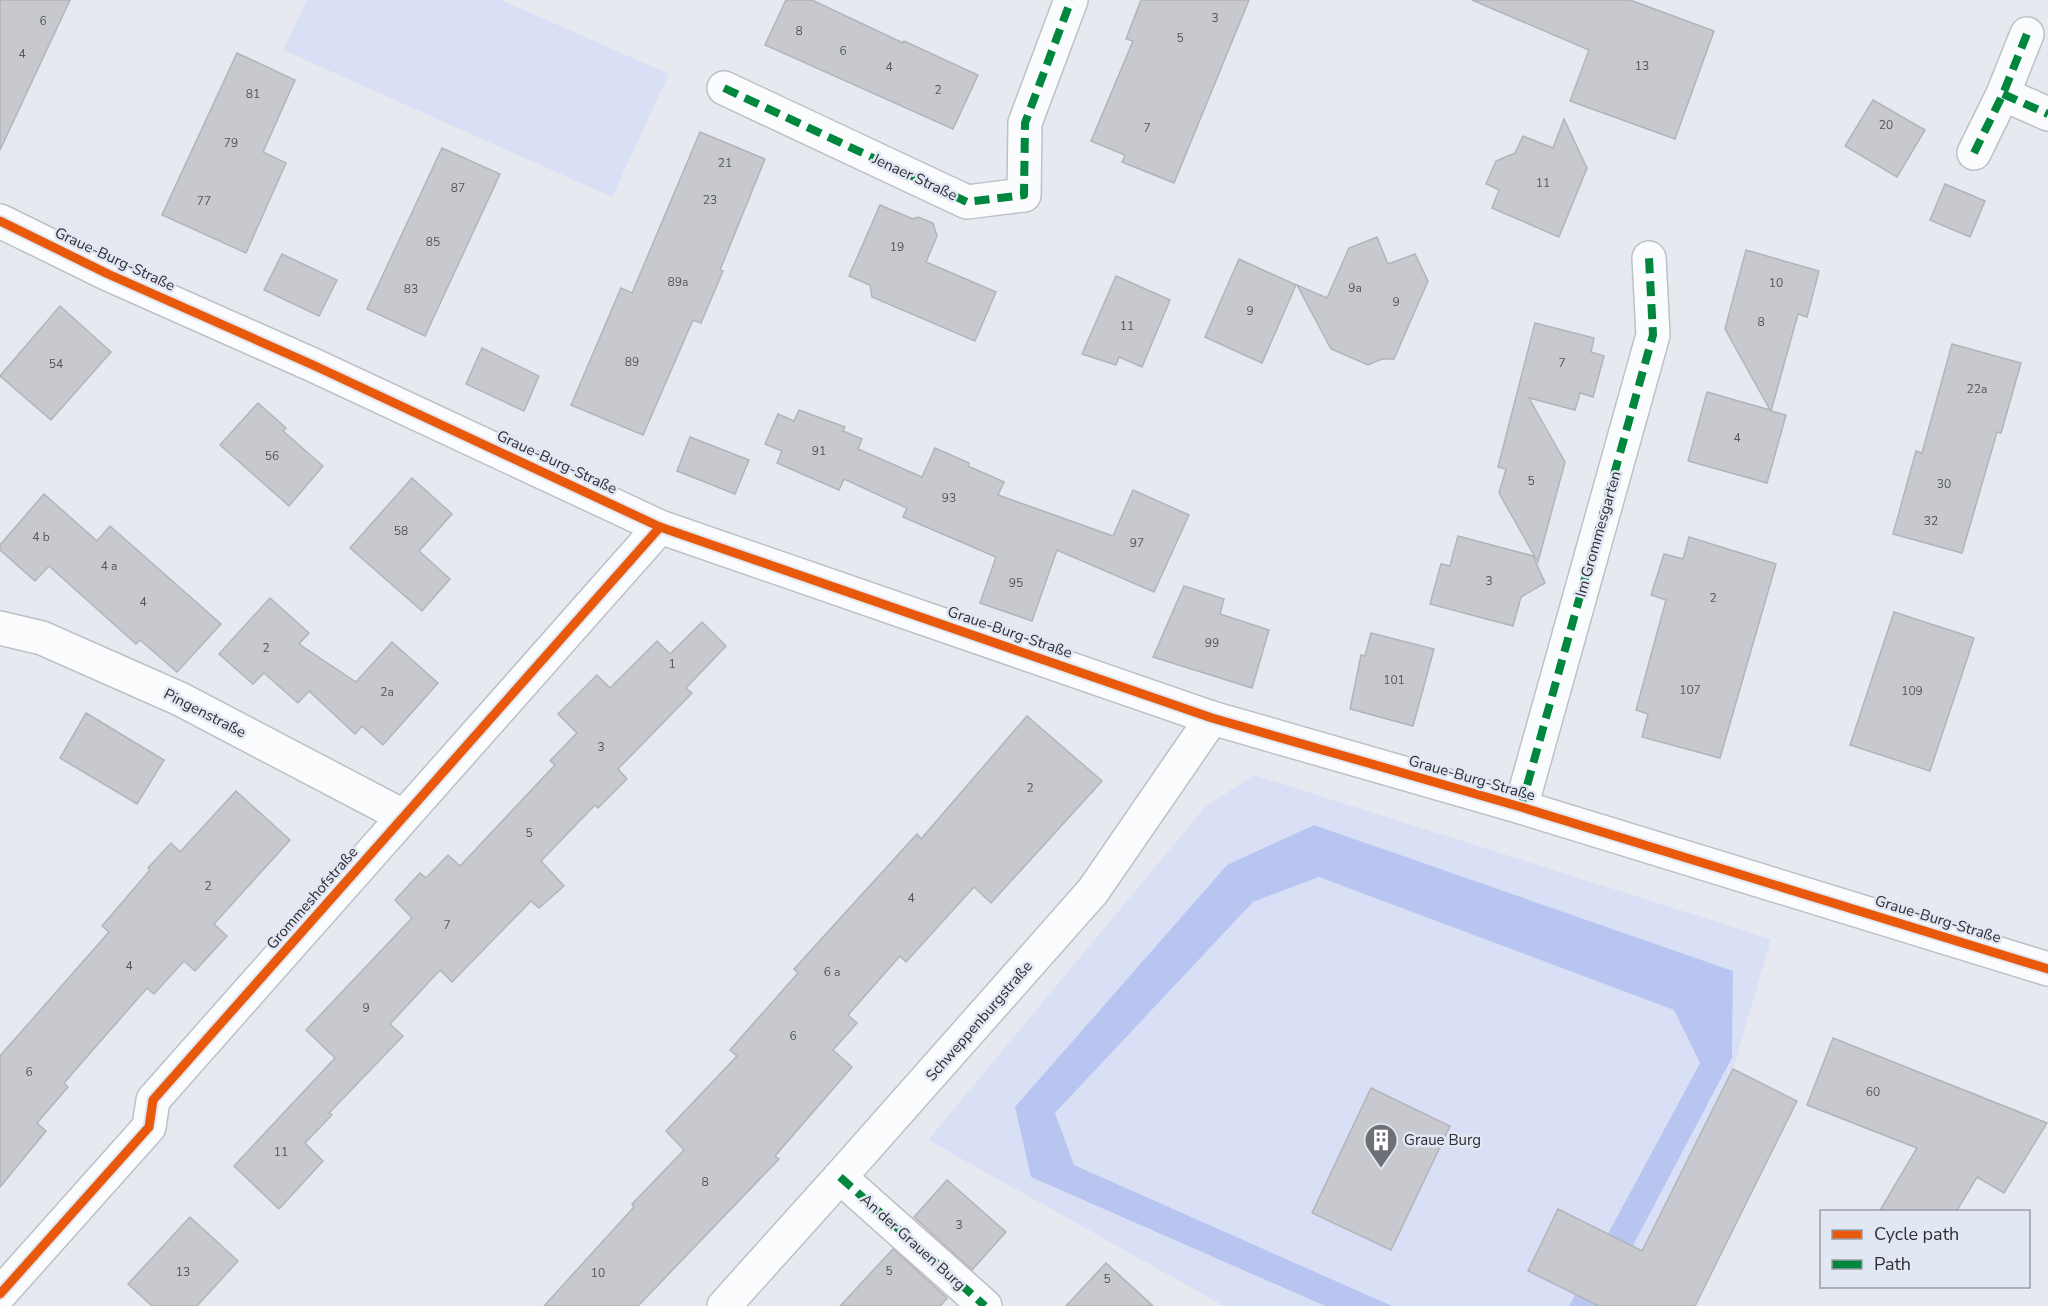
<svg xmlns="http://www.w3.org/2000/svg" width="2048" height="1306" viewBox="0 0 2048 1306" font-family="'Nunito Sans',sans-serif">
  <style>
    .green { fill: #d9e0f6 }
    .water { fill: #b7c5f0 }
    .building { fill: #c7c9ce; stroke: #b2b4ba; stroke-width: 1.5 }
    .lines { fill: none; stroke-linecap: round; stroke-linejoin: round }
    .minor-casing { stroke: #bec0c6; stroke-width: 36 }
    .minor { stroke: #fbfcfd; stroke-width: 33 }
    .quiet { stroke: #00873e; stroke-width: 8; stroke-dasharray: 15 8; stroke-linecap: butt }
    .cycleway-casing { stroke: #e2e7f4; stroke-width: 13 }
    .cycleway { stroke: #e8590c; stroke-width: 9 }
    .labels { text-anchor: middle; stroke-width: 5; stroke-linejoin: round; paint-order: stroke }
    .number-label { font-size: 12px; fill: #54565a }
    .street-label { font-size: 15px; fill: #2e2f34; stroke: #e2e7f4 }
    .poi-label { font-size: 15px; fill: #2e2f34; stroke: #e2e7f4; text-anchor: start }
  </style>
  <rect width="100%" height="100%" fill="#e6e9f0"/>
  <g class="green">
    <path d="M307,0H501L669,74L612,197L283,50Z"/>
    <path d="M1254,775L1771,939L1733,1069L1613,1306H1601L1732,1059L1733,971L1314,825L1015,1108L1031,1177L1325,1306H1224L928,1140L1205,807Z"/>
    <path d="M1319,877L1674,1010L1700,1063L1569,1306H1392L1074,1165L1055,1113L1253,902Z"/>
  </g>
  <path class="water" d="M1314,825L1733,971L1732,1058L1601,1306H1569L1700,1063L1674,1010L1319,877L1253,902L1055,1113L1074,1165L1392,1306H1325L1031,1177L1015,1107L1227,865Z"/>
  <g class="building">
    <path d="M0,0H70L0,150Z"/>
    <path d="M786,0H812L903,43L904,41L978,75L953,129L765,45Z"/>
    <path d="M1141,0H1249L1174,183L1122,162L1125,155L1091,141L1133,41L1126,39Z"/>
    <path d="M1472,0H1630L1714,31L1675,139L1570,101L1589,50Z"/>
    <path d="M237,53L295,80L263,152L286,163L246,253L162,215Z"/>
    <path d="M1873,100L1925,130L1897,177L1845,146Z"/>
    <path d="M1564,119L1587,168L1559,237L1492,208L1499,190L1486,184L1496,161L1515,153L1523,136L1553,148Z"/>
    <path d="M700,132L765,159L720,270L723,271L701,323L693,320L643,435L571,405L621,288L632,293Z"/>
    <path d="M442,148L500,174L425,336L367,309Z"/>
    <path d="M1945,184L1985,201L1970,237L1930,220Z"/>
    <path d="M880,205L913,219L918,217L933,223L937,236L926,262L996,292L975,341L872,297L870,285L849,276Z"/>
    <path d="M1377,237L1388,264L1415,254L1428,281L1394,359H1382L1368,365L1331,349L1297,285L1327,298L1349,248Z"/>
    <path d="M1746,250L1819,271L1807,317L1798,314L1771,411L1786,415L1767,483L1688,461L1707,392L1770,410L1725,329Z"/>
    <path d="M282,254L337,280L319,316L264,290Z"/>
    <path d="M1239,259L1296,285L1262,363L1205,337Z"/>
    <path d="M1116,276L1170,300L1142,367L1119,357L1116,365L1082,354Z"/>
    <path d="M60,306L111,352L51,420L0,376Z"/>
    <path d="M1535,323L1594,338L1591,352L1604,356L1593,397L1580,393L1575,410L1529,398L1565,462L1538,562L1499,493L1506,469L1498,467Z"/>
    <path d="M1952,344L2021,363L2001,433L1997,432L1962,553L1893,534L1916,451L1922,453Z"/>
    <path d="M482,348L539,376L524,411L466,384Z"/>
    <path d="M258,403L286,428L283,431L323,466L289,506L220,445Z"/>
    <path d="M799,410L845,427L843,431L862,439L858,449L922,477L935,448L969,463L968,466L1004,482L998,495L1113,536L1133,490L1189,515L1154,592L1057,550L1032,621L980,603L996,557L903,517L907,508L844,479L839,490L777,463L782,451L765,444L778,414L794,421Z"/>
    <path d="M690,437L749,460L735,494L677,471Z"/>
    <path d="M412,478L452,514L419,551L450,579L422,611L350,548Z"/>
    <path d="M44,494L97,541L110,526L221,624L177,672L140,640L136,644L49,566L35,581L0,550V545Z"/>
    <path d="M1458,536L1533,556L1545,583L1521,597L1513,626L1430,604L1441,564L1450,566Z"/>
    <path d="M1689,537L1776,564L1720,758L1642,737L1648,714L1636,710L1666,600L1651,595L1664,554L1683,559Z"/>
    <path d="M1184,586L1224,599L1220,614L1269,630L1252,688L1153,657Z"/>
    <path d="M270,598L309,633L299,644L356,682L392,642L438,683L383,745L362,726L355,734L309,691L298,703L264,673L253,684L219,654Z"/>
    <path d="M1894,612L1974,638L1930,771L1850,745Z"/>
    <path d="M702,622L726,646L686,688L692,693L618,769L627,779L598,808L595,805L541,861L564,886L539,908L531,901L452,982L440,970L390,1024L403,1036L329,1113L332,1115L305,1143L323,1161L279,1209L234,1166L335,1058L306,1030L412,918L395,900L420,873L426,878L448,855L460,866L555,765L550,761L577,733L558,714L597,675L610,688L657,641L670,654Z"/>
    <path d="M1371,633L1434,649L1413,726L1350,709L1361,655L1365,656Z"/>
    <path d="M86,713L164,760L137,804L60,758Z"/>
    <path d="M1027,716L1102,781L991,903L974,887L906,962L900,956L848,1015L857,1023L833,1050L852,1067L775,1156L779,1159L638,1306H544L634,1207L632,1204L684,1150L666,1131L737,1056L730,1050L798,973L794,969L917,834L921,839Z"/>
    <path d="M236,791L290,840L214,924L227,936L195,971L184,961L154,994L147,988L64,1083L68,1087L37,1123L46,1131L0,1187V1056L109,932L102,926L150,870L148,868L171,843L180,852Z"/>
    <path d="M1833,1038L2047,1123L2004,1193L1977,1177L1956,1212H1879L1917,1148L1807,1105Z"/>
    <path d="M1733,1069L1797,1101L1695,1306H1599L1528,1271L1558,1209L1642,1251Z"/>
    <path d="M1371,1088L1450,1126L1391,1250L1312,1213Z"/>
    <path d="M947,1180L1006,1232L972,1270L914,1217Z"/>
    <path d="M190,1217L238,1261L197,1306H152L128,1284Z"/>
    <path d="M893,1249L947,1298L940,1306H840Z"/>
    <path d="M1106,1263L1153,1306H1066Z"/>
  </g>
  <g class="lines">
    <g class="minor-casing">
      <g id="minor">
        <path d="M724,88L967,202L1024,195L1025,123L1071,0"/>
        <path d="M2003,94L2048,114"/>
        <path d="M1974,153L2003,94L2027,34"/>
        <path d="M0,221L108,274L313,365L660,527L1212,718L1521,807L2048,969"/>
        <path d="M0,628L42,638L180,699L403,816"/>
        <path d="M1521,807L1653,335L1649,258"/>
        <path d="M840,1177L985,1306"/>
        <path d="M0,1294L149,1127L153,1100L660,527"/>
        <path d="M724,1306L840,1177L1093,891L1212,718"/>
      </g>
    </g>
    <use href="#minor" class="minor"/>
    <g class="quiet">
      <path d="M724,88L967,202L1024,195L1025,123L1071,0"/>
      <path d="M2003,94L2048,114"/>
      <path d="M1974,153L2003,94L2027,34"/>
      <path d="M1521,807L1653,335L1649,258"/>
      <path d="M840,1177L985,1306"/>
    </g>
    <g class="cycleway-casing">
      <g id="cycleway">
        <path d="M0,221L108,274L313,365L660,527L1212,718L1521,807L2048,969"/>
        <path d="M0,1294L149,1127L153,1100L660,527"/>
      </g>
    </g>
    <use href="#cycleway" class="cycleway"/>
  </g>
  <defs>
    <g id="building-pin" transform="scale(1.725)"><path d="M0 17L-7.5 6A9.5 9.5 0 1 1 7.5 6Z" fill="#6e7076" stroke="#e2e7f4"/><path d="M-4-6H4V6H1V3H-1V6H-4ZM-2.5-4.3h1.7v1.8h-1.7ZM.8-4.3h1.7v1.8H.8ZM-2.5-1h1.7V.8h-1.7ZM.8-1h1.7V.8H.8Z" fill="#fff"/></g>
  </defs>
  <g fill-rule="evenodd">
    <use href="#building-pin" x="1381" y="1140"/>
  </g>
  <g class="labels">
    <g class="number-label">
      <text x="1215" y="22">3</text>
      <text x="43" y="25">6</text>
      <text x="799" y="35">8</text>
      <text x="1180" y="42">5</text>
      <text x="843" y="55">6</text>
      <text x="22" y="58">4</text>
      <text x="1642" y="70">13</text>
      <text x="889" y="71">4</text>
      <text x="938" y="94">2</text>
      <text x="253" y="98">81</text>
      <text x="1886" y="129">20</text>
      <text x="1147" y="132">7</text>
      <text x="231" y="147">79</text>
      <text x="725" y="167">21</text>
      <text x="1543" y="187">11</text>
      <text x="458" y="192">87</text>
      <text x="710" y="204">23</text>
      <text x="204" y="205">77</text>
      <text x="433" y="246">85</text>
      <text x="897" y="251">19</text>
      <text x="678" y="286">89a</text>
      <text x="1776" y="287">10</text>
      <text x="1355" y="292">9a</text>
      <text x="411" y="293">83</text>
      <text x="1396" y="306">9</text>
      <text x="1250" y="315">9</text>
      <text x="1761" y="326">8</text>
      <text x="1127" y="330">11</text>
      <text x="632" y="366">89</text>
      <text x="1562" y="367">7</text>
      <text x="56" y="368">54</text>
      <text x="1977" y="393">22a</text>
      <text x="1737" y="442">4</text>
      <text x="819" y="455">91</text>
      <text x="272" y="460">56</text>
      <text x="1531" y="485">5</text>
      <text x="1944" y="488">30</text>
      <text x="949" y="502">93</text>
      <text x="1931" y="525">32</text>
      <text x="401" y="535">58</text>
      <text x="41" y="541">4 b</text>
      <text x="1137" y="547">97</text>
      <text x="109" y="570">4 a</text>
      <text x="1489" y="585">3</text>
      <text x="1016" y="587">95</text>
      <text x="1713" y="602">2</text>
      <text x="143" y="606">4</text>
      <text x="1212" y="647">99</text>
      <text x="266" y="652">2</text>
      <text x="672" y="668">1</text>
      <text x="1394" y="684">101</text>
      <text x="1690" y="694">107</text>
      <text x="1912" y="695">109</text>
      <text x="387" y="696">2a</text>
      <text x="601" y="751">3</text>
      <text x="1030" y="792">2</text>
      <text x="529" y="837">5</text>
      <text x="208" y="890">2</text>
      <text x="911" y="902">4</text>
      <text x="447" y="929">7</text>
      <text x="129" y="970">4</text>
      <text x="832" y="976">6 a</text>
      <text x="366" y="1012">9</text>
      <text x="793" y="1040">6</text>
      <text x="29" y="1076">6</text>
      <text x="1873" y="1096">60</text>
      <text x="281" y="1156">11</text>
      <text x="705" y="1186">8</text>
      <text x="959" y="1229">3</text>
      <text x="889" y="1275">5</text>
      <text x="183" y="1276">13</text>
      <text x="598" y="1277">10</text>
      <text x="1107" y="1283">5</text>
    </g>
    <g class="street-label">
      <text transform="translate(915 177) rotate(25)" y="5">Jenaer Straße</text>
      <text transform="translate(115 259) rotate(25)" y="5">Graue-Burg-Straße</text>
      <text transform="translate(557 462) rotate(25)" y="5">Graue-Burg-Straße</text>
      <text transform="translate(1598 534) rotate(-74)" y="5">Im Grommesgarten</text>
      <text transform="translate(1010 632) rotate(19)" y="5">Graue-Burg-Straße</text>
      <text transform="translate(205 713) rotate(27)" y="5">Pingenstraße</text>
      <text transform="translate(1472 778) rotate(16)" y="5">Graue-Burg-Straße</text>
      <text transform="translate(312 898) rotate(-49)" y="5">Grommeshofstraße</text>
      <text transform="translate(1938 919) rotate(17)" y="5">Graue-Burg-Straße</text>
      <text transform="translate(979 1021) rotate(-49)" y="5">Schweppenburgstraße</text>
      <text transform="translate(913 1242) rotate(42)" y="5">An der Grauen Burg</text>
    </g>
    <g class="poi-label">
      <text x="1404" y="1145">Graue Burg</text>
    </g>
  </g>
  <rect x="1820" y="1210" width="210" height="78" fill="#e2e7f4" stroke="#9a9da7" stroke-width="1.5"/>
  <rect x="1832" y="1230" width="30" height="9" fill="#e8590c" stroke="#9a9da7" stroke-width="1.5"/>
  <text x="1874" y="1240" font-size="18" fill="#2e2f34">Cycle path</text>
  <rect x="1832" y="1260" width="30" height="9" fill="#00873e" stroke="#9a9da7" stroke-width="1.5"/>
  <text x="1874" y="1270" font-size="18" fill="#2e2f34">Path</text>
</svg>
